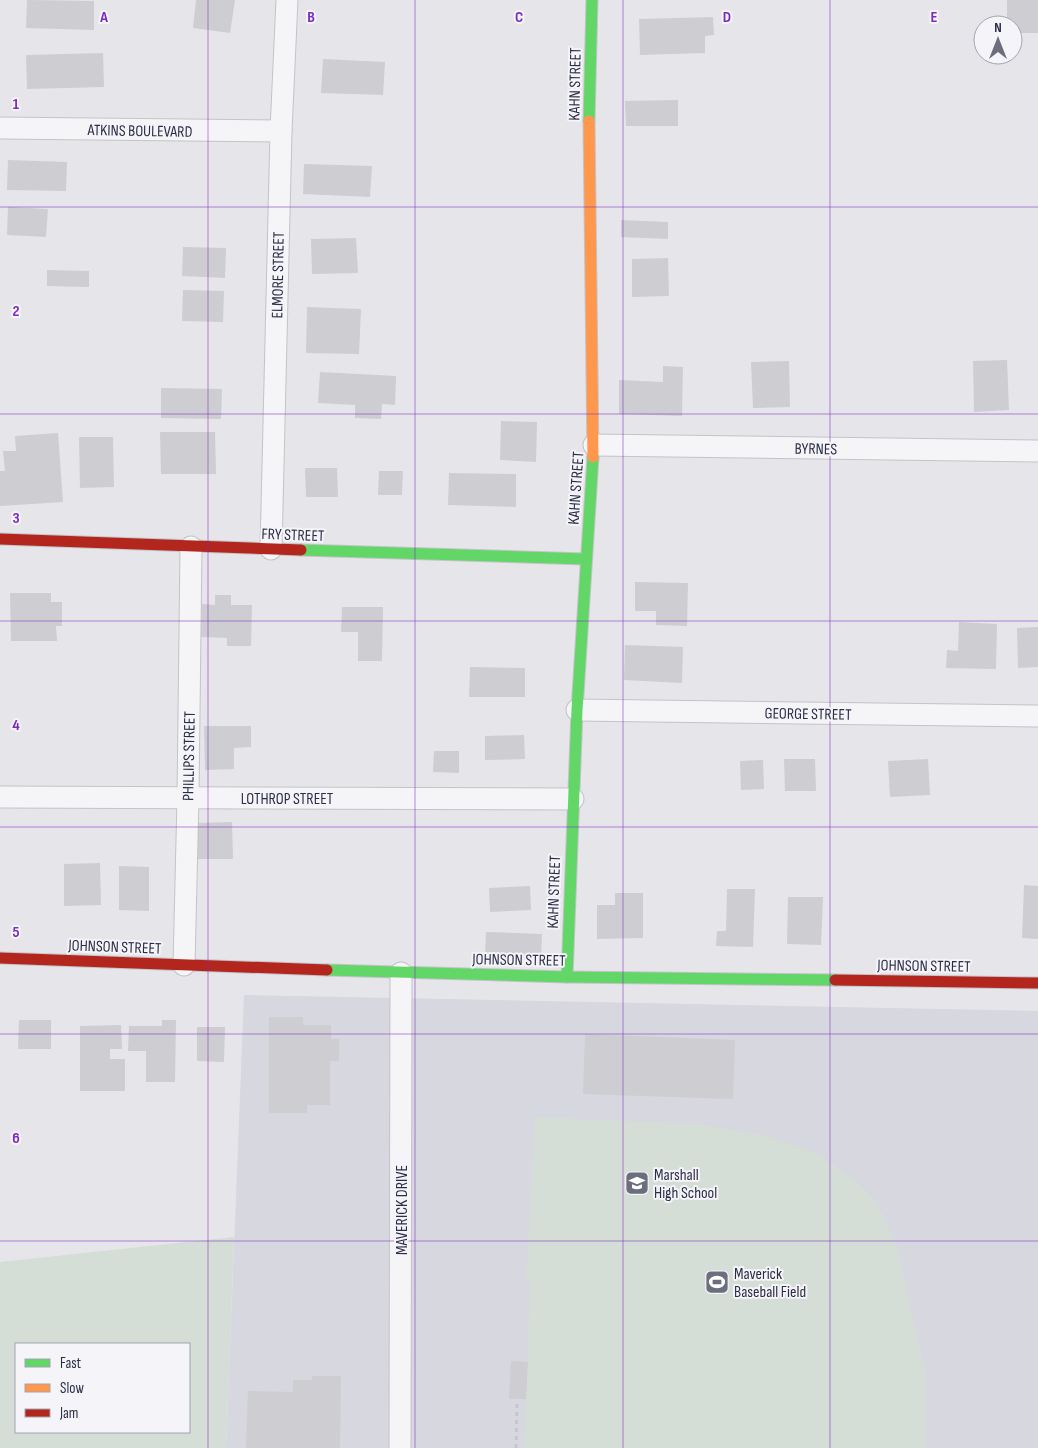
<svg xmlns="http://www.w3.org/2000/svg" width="1038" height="1448" viewBox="0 0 1038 1448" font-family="'Sofia Sans Condensed',sans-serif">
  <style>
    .built { fill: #d6d7df }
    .green { fill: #d4ddd6; fill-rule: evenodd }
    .building { fill: #cdcdd2 }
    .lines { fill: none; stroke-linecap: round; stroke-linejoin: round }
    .street-casing { stroke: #c3c3c8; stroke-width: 23 }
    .fast-casing { stroke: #c3c3c8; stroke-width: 13 }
    .slow-casing { stroke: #c3c3c8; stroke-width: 13 }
    .jam-casing { stroke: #c3c3c8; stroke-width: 13 }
    .path { stroke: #c5c5ca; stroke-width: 3; stroke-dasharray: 4 4; stroke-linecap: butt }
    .street { stroke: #f5f5f7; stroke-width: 21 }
    .fast { stroke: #63d668; stroke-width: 11 }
    .slow { stroke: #ff974d; stroke-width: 11 }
    .jam { stroke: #b3261e; stroke-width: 11 }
    .grid { fill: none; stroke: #7b2cbf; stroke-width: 1; stroke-opacity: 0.55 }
    .labels { text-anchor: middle; stroke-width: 4; stroke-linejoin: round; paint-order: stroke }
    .street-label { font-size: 16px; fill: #2b2d44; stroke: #f4f4f9 }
    .poi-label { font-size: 16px; fill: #2b2d44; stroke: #f4f4f9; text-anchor: start }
    .grid-label { font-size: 16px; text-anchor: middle; font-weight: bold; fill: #7b2cbf; stroke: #f4f4f9; stroke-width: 4; stroke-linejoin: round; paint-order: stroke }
  </style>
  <rect width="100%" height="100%" fill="#e6e6ea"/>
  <path class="built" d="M244,995L1038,1011V1448H226Z"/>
  <g class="green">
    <path d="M535,1117L699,1124L767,1136L819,1154L855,1181L876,1201L896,1243L926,1375V1448H524L530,1283L526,1282Z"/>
    <path d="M234,1237L226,1448H0V1262ZM16,1344H189V1432H16Z"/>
  </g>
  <g class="building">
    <path d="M27,0L94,1V30L26,28Z"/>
    <path d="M196,0H235L230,33L193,28Z"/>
    <path d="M1007,0H1038V33H1013V25H1007Z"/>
    <path d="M713,17L714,35L705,36V53L640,55L639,19Z"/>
    <path d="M103,53L104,87L27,89L26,55Z"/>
    <path d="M323,59L385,62L383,95L321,93Z"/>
    <path d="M678,100V126H626L625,101Z"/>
    <path d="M8,160L67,162L66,191L7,190Z"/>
    <path d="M304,164L372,166L370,197L303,194Z"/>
    <path d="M8,207L48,209L46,237L7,235Z"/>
    <path d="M621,220L668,222V239L621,237Z"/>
    <path d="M356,238L358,273L312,274L311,239Z"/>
    <path d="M183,247L226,248L225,278L182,276Z"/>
    <path d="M668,258L669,296L632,297V259Z"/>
    <path d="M47,270L89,271V287L47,286Z"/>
    <path d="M183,290L224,291L223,322L182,321Z"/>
    <path d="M307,307L361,309L359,354L306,353Z"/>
    <path d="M1007,360L1009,410L974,412L973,361Z"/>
    <path d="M789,361L790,407L753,408L751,362Z"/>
    <path d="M663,366L683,367L682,416L619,414V380L663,382Z"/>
    <path d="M320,372L396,376L395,405L382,404L381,419L355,418V405L318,403Z"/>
    <path d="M161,388L222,389L221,419L161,418Z"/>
    <path d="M501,421L537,422L536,462L500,460Z"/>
    <path d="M160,432H215L216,474H161Z"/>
    <path d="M58,433L63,502L0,506V471H5L3,451H16L15,436Z"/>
    <path d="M79,437H113L114,487L80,488Z"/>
    <path d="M305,468H337L338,497H306Z"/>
    <path d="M379,471H403L402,495H378Z"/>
    <path d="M449,473L516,474V507L448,505Z"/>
    <path d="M635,582L688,583L687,626L656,625V611H635Z"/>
    <path d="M10,593H51V602H62V626H56L57,641H11Z"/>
    <path d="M215,595H231V605H252L251,646H227V638L201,637L202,604L215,605Z"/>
    <path d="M342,607H383L382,661H358V632H341Z"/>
    <path d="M959,622L997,624L996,669L946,668L947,650L958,651Z"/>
    <path d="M1038,627V667L1018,668L1017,628Z"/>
    <path d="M625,645L683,647L682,683L624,680Z"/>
    <path d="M470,667L525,668V697H469Z"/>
    <path d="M204,726H251V747L234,748V769L205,770Z"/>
    <path d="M524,735L525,759L485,760V736Z"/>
    <path d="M434,751H459V773L433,772Z"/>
    <path d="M784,759H815L816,791H785Z"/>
    <path d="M928,759L930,795L890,797L888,761Z"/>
    <path d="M763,760L764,789L741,790L740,761Z"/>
    <path d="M232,822L233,859H198L197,823Z"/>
    <path d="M100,863L101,905L64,906V864Z"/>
    <path d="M119,866L149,867V911L119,910Z"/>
    <path d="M1024,885L1038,886V939L1022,938Z"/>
    <path d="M530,886L531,910L490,912L489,888Z"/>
    <path d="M727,889H755L753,947L716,946L717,931H726Z"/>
    <path d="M615,893H643V938L597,939V905H615Z"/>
    <path d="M788,897H823L821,945L787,944Z"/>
    <path d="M486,932L542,934L541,959L485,957Z"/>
    <path d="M269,1017H303V1025H331V1039H339V1061H330V1105H307V1113H269Z"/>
    <path d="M19,1020H51V1049H18Z"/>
    <path d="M162,1020H176L175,1082H146V1051H128L129,1026H162Z"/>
    <path d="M121,1025L122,1049H110V1059H125V1091H80V1026Z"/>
    <path d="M197,1027H225L224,1062L197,1061Z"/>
    <path d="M585,1034L735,1040L733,1099L583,1094Z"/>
    <path d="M511,1361L528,1362L526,1399H509Z"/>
    <path d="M312,1376H341L340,1448H246L248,1391L293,1392V1380H312Z"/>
  </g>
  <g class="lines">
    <g class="street-casing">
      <g id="street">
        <path d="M0,128L281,131"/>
        <path d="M594,445L1038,451"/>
        <path d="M271,549L281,131L287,0"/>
        <path d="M577,710L1038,716"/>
        <path d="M0,797L573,799"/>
        <path d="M184,965L188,798L191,547"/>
        <path d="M400,1448L401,973"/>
      </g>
    </g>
    <g class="fast-casing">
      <g id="fast">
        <path d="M589,121L592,0"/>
        <path d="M301,550L586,559"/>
        <path d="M327,970L567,977L835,980"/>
        <path d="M567,977L577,710L593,457"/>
      </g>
    </g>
    <g class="slow-casing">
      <path id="slow" d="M589,121L593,457"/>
    </g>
    <g class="jam-casing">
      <g id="jam">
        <path d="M0,539L301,550"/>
        <path d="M0,958L327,970"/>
        <path d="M835,980L1038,983"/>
      </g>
    </g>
    <path class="path" d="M516,1448L517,1402"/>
    <use href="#street" class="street"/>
    <use href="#fast" class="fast"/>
    <use href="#slow" class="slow"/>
    <use href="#jam" class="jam"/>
  </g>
  <path class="grid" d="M208,0V1448M415,0V1448M623,0V1448M830,0V1448M0,207H1038M0,414H1038M0,621H1038M0,827H1038M0,1034H1038M0,1241H1038"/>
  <defs>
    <g id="school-square" transform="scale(1.25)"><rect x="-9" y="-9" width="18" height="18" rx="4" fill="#6c6e7e" stroke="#f4f4f9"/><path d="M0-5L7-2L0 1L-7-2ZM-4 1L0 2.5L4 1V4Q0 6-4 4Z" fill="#fff"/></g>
    <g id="stadium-square" transform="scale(1.25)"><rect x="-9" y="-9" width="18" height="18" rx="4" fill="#6c6e7e" stroke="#f4f4f9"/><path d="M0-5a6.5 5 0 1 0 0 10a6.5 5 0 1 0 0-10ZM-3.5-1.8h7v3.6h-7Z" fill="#fff"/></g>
  </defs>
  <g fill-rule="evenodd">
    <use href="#school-square" x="637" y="1183"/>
    <use href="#stadium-square" x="717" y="1282"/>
  </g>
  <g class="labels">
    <g class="street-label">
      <text transform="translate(574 84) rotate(-89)" y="6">KAHN STREET</text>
      <text transform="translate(140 130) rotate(1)" y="6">ATKINS BOULEVARD</text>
      <text transform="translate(277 275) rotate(-89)" y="6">ELMORE STREET</text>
      <text transform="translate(816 448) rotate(1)" y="6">BYRNES</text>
      <text transform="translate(575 488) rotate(-86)" y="6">KAHN STREET</text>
      <text transform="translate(293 534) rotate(2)" y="6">FRY STREET</text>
      <text transform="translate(808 713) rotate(1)" y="6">GEORGE STREET</text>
      <text transform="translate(188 756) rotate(-89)" y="6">PHILLIPS STREET</text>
      <text x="287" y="804">LOTHROP STREET</text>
      <text transform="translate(553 892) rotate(-88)" y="6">KAHN STREET</text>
      <text transform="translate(115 946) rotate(2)" y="6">JOHNSON STREET</text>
      <text transform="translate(519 959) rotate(1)" y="6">JOHNSON STREET</text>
      <text transform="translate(924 965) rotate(1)" y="6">JOHNSON STREET</text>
      <text transform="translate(401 1210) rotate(-90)" y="6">MAVERICK DRIVE</text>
    </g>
    <g class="poi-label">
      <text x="654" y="1180">Marshall<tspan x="654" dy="18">High School</tspan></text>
      <text x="734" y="1279">Maverick<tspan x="734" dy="18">Baseball Field</tspan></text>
    </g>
  </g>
  <g class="grid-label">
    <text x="104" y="22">A</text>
    <text x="311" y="22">B</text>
    <text x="519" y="22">C</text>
    <text x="727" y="22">D</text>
    <text x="934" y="22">E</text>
    <text x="16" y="109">1</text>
    <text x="16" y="316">2</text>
    <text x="16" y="523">3</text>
    <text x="16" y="730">4</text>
    <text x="16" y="937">5</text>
    <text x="16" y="1143">6</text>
  </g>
  <rect x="15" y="1343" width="175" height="90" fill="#f4f4f9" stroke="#a4a4b1"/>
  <rect x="25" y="1359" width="25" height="8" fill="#63d668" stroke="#a4a4b1"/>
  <text x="60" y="1368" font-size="15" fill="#2b2d44">Fast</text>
  <rect x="25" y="1384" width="25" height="8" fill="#ff974d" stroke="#a4a4b1"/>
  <text x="60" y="1393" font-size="15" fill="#2b2d44">Slow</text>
  <rect x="25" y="1409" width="25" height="8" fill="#b3261e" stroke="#a4a4b1"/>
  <text x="60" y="1418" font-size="15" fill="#2b2d44">Jam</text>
  <g transform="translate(998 40)"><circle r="24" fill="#f4f4f9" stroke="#a4a4b1"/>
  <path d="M0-4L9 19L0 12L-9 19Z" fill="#6c6e7e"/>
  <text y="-8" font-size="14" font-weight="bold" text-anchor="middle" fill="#2b2d44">N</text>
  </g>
</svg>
